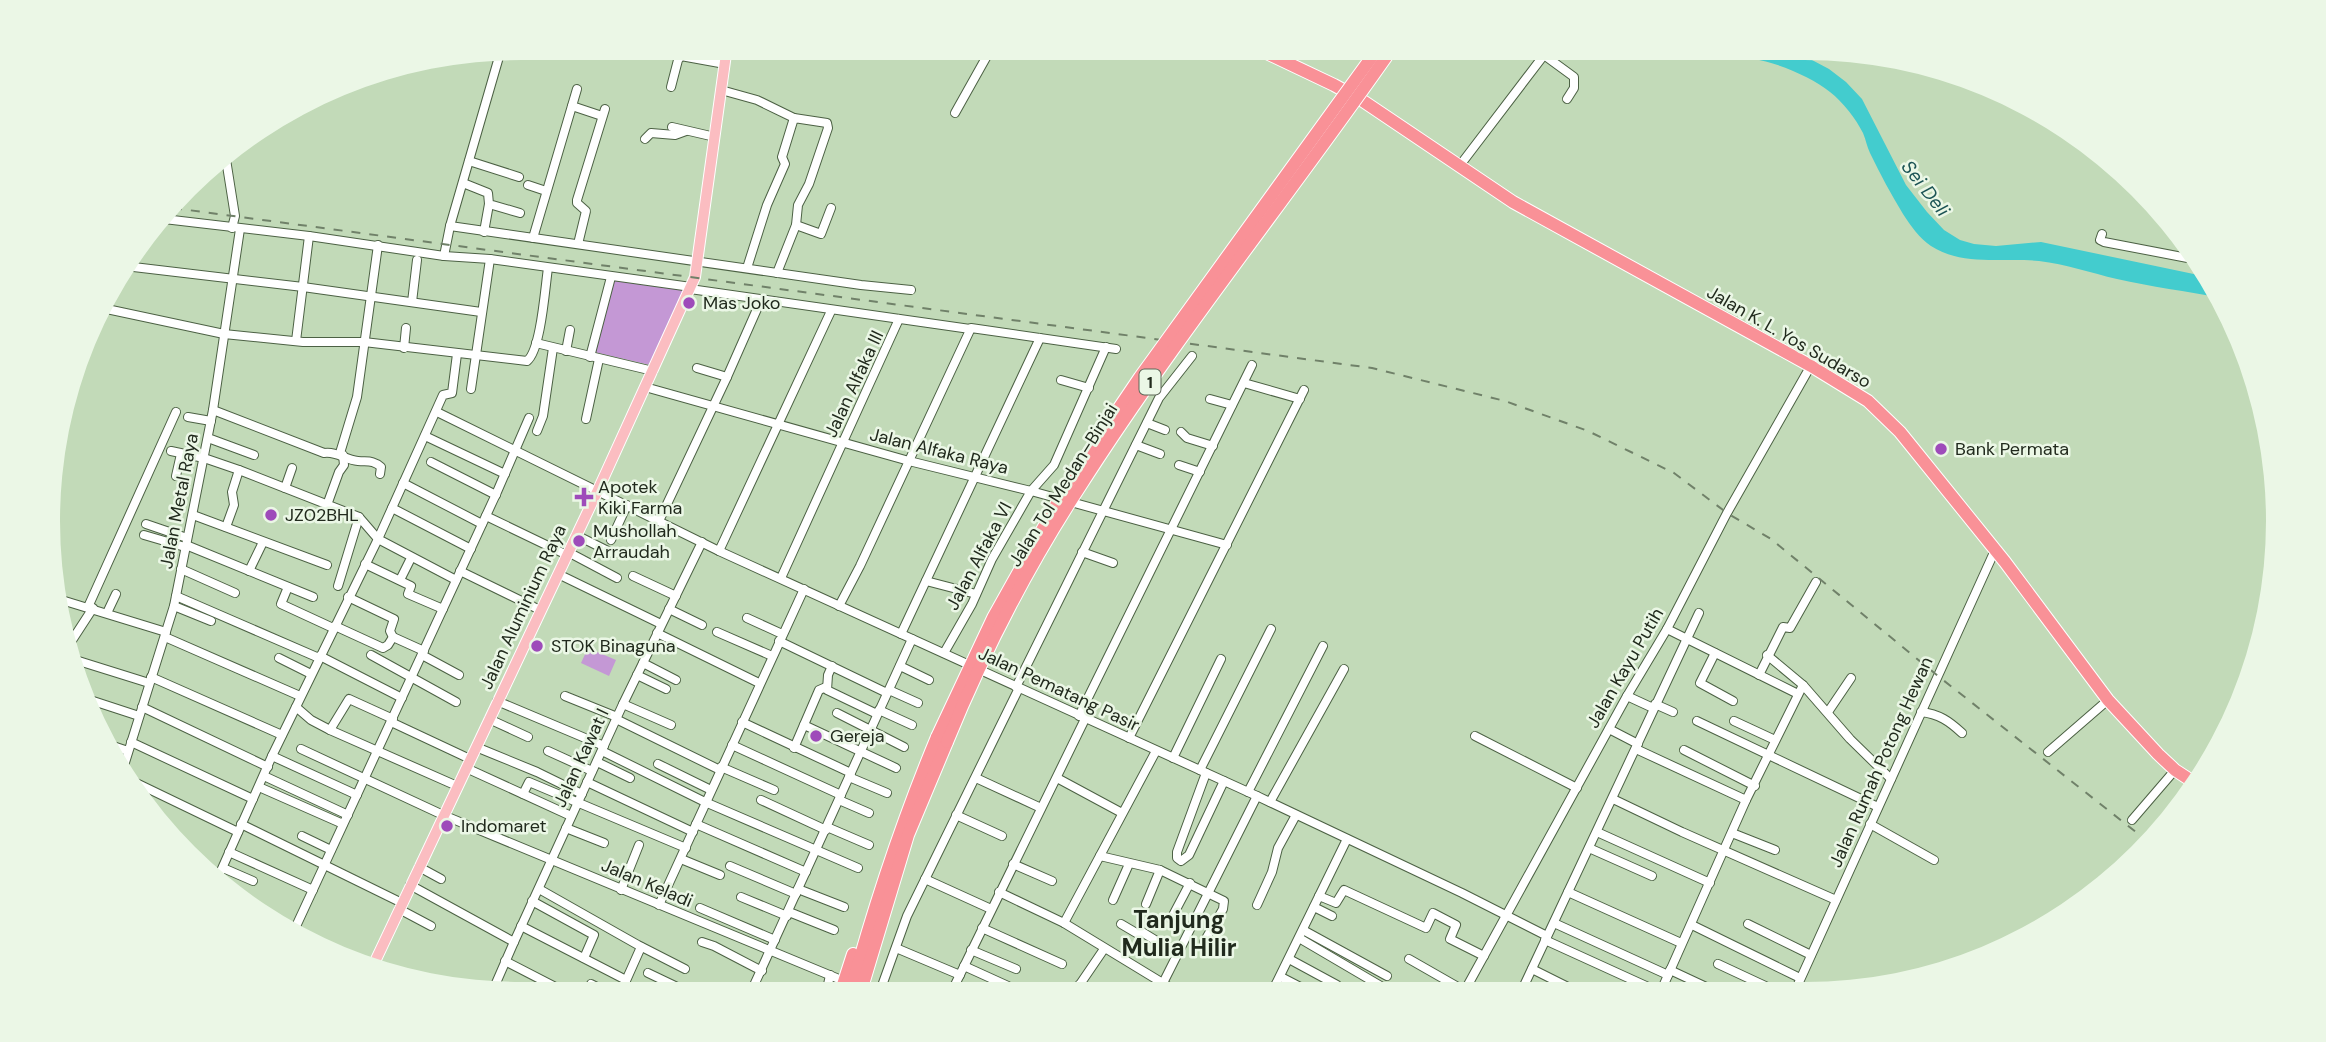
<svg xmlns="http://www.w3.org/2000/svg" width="2326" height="1042" viewBox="0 0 2326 1042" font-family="'DM Sans',sans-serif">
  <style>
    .green { fill: #c498d5 }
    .water { fill: #43ccce }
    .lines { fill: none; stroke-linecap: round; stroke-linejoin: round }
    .minor-casing { stroke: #4c6144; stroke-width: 10 }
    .major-casing { stroke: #fff; stroke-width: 12 }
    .highway-casing { stroke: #fff; stroke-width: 14 }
    .minor { stroke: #fff; stroke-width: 8 }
    .major { stroke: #fbbdc1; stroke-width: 10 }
    .highway { stroke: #f99197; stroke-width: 12 }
    .rail { stroke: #708169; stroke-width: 2; stroke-dasharray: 9 9; stroke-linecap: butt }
    .highway-bridge-casing { stroke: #fff; stroke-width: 14; stroke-linecap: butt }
    .highway-bridge { stroke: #f99197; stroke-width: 12 }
    .poi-dot { fill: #9e4bba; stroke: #ebf7e6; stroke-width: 2.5 }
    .labels { text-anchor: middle; stroke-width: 5; stroke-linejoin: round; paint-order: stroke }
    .shield { fill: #ebf7e6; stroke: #5e6859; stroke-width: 2 }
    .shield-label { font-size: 16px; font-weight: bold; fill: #212a1d }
    .poi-label { font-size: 18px; fill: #212a1d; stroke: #ebf7e6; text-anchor: start }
    .street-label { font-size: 18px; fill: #212a1d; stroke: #ebf7e6 }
    .water-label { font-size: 19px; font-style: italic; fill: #1c5455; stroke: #ebf7e6 }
    .district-label { font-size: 24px; font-weight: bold; fill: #212a1d; stroke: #ebf7e6 }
  </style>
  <rect width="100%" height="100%" fill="#c2dab8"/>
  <g class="green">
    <path d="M613,278L686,288L650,365L594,352Z"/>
    <path d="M588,648L616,660L609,676L581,663Z"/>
  </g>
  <path class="water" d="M1702,47L1774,48L1795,51L1829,69L1846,82L1862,99L1906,185L1927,212L1944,230L1960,240L1974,244L1996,246L2041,242L2208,277L2221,298C2187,291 2151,287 2117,279C2091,273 2066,264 2039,261C2003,257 1964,267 1931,246C1919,238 1911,226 1903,214C1891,194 1880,174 1870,153C1867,147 1866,140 1863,133C1856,119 1843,102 1830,92C1812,77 1776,62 1753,59C1731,57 1722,57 1702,47Z"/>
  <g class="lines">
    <g class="minor-casing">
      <g id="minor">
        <path d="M1533,47L1574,77V88L1567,99"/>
        <path d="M671,87L678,60L681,56L725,64"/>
        <path d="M721,90L757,100L794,118"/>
        <path d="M572,106L602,116"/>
        <path d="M955,113L992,47"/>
        <path d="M672,127L715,137"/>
        <path d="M645,139L651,133L675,135L686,131"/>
        <path d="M225,153L235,216L232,228"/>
        <path d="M1464,160L1544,55"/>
        <path d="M469,161L519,177"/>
        <path d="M463,183L488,193L489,204L520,213"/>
        <path d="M528,185L546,191"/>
        <path d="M164,219L309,236L444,256L490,259L691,287"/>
        <path d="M796,225L821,234L831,208"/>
        <path d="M450,226L861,285L911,290"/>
        <path d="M484,232L489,204"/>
        <path d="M2102,234L2100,240L2104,242L2198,260"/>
        <path d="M533,238L577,89"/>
        <path d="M578,244L586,211L577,203V200L605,109"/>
        <path d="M444,256L450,226L501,50"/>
        <path d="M125,266L303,287L481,312"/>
        <path d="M747,268L767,205L785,164L782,157L794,118L827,123L828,128L809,184L798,205L796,225L777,273"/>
        <path d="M690,289L970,329"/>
        <path d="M412,302L417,260"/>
        <path d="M102,308L224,334L303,342H364L527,361C541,350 545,288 548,268"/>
        <path d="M296,341L309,236"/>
        <path d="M536,343L653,371"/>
        <path d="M404,348L406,328"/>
        <path d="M566,351L570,330"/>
        <path d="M590,357L611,277"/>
        <path d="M697,368L727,377"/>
        <path d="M1061,380L1089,388"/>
        <path d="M1244,383L1300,399"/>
        <path d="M645,387L909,461L1031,491L1227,545"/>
        <path d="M471,389L490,259"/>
        <path d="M1210,399L1232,405"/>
        <path d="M213,410L324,453C337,451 345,460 358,461C368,462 373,460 381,467L380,474"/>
        <path d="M437,412L719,551L1257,796L1462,893L1547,936"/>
        <path d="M188,417L211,421"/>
        <path d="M586,419L599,359"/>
        <path d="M1147,423L1165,430"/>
        <path d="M537,431L543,416L553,348"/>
        <path d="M1181,432L1187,438L1213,446"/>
        <path d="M425,436L505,474"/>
        <path d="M208,438L254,455"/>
        <path d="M1136,445L1160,454"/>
        <path d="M171,451L204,458L239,470L359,517L378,539L456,580"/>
        <path d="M340,453L357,397L378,245"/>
        <path d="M431,462L496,495"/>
        <path d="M1179,465L1200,472"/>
        <path d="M176,476L181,454"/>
        <path d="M403,483L482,524"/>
        <path d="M285,488L292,468"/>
        <path d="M327,505L339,472L344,465L343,455"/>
        <path d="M392,508L471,549"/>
        <path d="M193,515L327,565"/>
        <path d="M486,516L567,555"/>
        <path d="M659,521L727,377L761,300"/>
        <path d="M146,524L187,538"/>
        <path d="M226,527L234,505L232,492L239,470"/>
        <path d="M144,535L185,547"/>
        <path d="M576,535L614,554"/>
        <path d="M611,540L627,505"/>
        <path d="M186,545L313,597"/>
        <path d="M719,551L831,311"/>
        <path d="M568,552L617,578"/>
        <path d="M1082,552L1113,563"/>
        <path d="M365,564L411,586L408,594L443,609"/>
        <path d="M181,569L235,593"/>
        <path d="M249,571L263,542"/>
        <path d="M460,571L540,610"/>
        <path d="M558,574L661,624"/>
        <path d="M633,576L676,596"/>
        <path d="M781,578L899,319"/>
        <path d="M400,580L411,558"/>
        <path d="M926,581L976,594"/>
        <path d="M338,586L359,517"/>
        <path d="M288,587L281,604L333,628"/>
        <path d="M176,596L319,658"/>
        <path d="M348,597L394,619L390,631L393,637L424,651"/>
        <path d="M55,598L166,632"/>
        <path d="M174,606L211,621"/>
        <path d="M839,606L860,566L971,328L1116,349"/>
        <path d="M88,607L176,412"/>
        <path d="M669,609L702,625"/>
        <path d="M107,613L116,594"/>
        <path d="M747,618L782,634"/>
        <path d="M335,626L383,648L388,645L393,637"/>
        <path d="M1667,629L1798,694"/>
        <path d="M717,632L772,656"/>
        <path d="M657,633L759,683"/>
        <path d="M901,634L1040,338"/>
        <path d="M165,637L300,696"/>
        <path d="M779,641L887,693"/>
        <path d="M67,648L93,608"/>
        <path d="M944,653L972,604L992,559L1031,491L1054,465L1106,347"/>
        <path d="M1715,653L1700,683L1733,701"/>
        <path d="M371,655L456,702"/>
        <path d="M422,655L459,675"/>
        <path d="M1767,655L1803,685L1850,739L1891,779"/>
        <path d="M320,656L402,698"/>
        <path d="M69,658L149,683"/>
        <path d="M279,658L311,674"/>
        <path d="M643,663L676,680"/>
        <path d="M832,666L828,675L827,690L877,714"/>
        <path d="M900,666L929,680"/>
        <path d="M637,675L666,689"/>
        <path d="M1759,675L1783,627L1790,628L1816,582"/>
        <path d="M151,677L282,735"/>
        <path d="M1016,687L1159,398L1192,356"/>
        <path d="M889,690L918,703"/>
        <path d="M565,696L617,717"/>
        <path d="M1627,696L1653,708"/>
        <path d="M84,698L139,716"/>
        <path d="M497,701L604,746"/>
        <path d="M623,704L671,725"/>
        <path d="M1655,704L1673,712"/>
        <path d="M142,707L268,767"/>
        <path d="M296,707L311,720L330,730L457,786"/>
        <path d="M879,710L912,725"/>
        <path d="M1828,712L1851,678"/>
        <path d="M1921,712C1939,714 1949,721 1962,733"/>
        <path d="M837,713L904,747"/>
        <path d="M1079,716L1252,365"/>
        <path d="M489,719L528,737"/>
        <path d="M616,719L720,770"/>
        <path d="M1697,721L1878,807"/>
        <path d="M1734,721L1775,740"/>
        <path d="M391,722L470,759"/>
        <path d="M742,722L851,773"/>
        <path d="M804,725L896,768"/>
        <path d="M1609,729L1638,744"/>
        <path d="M330,730L349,699L393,719"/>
        <path d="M1475,736L1577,788"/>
        <path d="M1129,738L1304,390"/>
        <path d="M131,742L253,799"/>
        <path d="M104,743L128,751"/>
        <path d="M732,745L841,795"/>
        <path d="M476,747L537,772L582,794"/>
        <path d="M794,748L819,690L826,687"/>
        <path d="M301,749L443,815L839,979"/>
        <path d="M1636,749L1746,800"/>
        <path d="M1684,750L1755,786"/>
        <path d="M548,751L592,771"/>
        <path d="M602,751L705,802L858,868"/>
        <path d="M2048,752L2108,700"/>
        <path d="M272,756L357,795"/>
        <path d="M1173,758L1221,659"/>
        <path d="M597,762L630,778"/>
        <path d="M658,764L711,790"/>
        <path d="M721,767L774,790"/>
        <path d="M466,768L571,816"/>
        <path d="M1200,770L1271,629"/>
        <path d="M122,772L174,606L213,410L240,229"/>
        <path d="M1206,773L1177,852V858L1181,861L1189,855L1224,781"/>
        <path d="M264,776L348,815"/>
        <path d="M849,777L887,793"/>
        <path d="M976,778L1041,808"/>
        <path d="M1057,778L1122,813"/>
        <path d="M128,779L238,832"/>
        <path d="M587,782L693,832"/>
        <path d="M259,787L343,824"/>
        <path d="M1248,792L1323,646"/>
        <path d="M523,794L529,782L686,848"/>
        <path d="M1613,799L1682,832L1836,900"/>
        <path d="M761,800L826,830"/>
        <path d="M839,800L869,813"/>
        <path d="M1270,802L1344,669"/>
        <path d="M956,815L1002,836"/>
        <path d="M2132,820L2175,770"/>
        <path d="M241,824L402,903"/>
        <path d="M696,824L806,872"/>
        <path d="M1870,824L1934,860"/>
        <path d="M827,827L869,845"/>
        <path d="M566,828L604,843"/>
        <path d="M1597,832L1710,883"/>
        <path d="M1732,833L1775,850"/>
        <path d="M302,836L331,850"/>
        <path d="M1589,848L1652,876"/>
        <path d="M229,852L313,890"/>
        <path d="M1100,856L1160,870L1224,901L1223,909L1204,942"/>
        <path d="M681,859L720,875"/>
        <path d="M1013,864L1052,881"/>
        <path d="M730,866L796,894"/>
        <path d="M419,867L441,879"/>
        <path d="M223,868L253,881"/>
        <path d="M925,879L991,909"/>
        <path d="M216,882L272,756L378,539L443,395L452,393L457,354"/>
        <path d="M410,885L514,942"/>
        <path d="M539,889L638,945L685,969"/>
        <path d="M798,889L844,907"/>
        <path d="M621,890L639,845"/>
        <path d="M999,892L1064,923L1179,993"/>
        <path d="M1568,892L1681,943"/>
        <path d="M1319,896L1336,903L1344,890L1426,928L1433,913L1456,925L1450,939L1484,956"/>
        <path d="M741,897L787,916"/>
        <path d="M1113,900L1129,864"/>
        <path d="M532,901L594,935L584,958"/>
        <path d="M1146,904L1160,870"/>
        <path d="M659,905L804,589"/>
        <path d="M1257,905L1272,872L1278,848L1296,815"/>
        <path d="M1314,907L1332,916"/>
        <path d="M700,908L775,940"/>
        <path d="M399,909L431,926"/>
        <path d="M789,912L834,930"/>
        <path d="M1171,919L1190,883"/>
        <path d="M1064,923L1156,751"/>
        <path d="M1554,923L1668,975"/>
        <path d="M1121,924L1138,934L1142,932L1176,953"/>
        <path d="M1748,924L1811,955"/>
        <path d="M1692,925L1800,978"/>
        <path d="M521,926L626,980"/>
        <path d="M982,928L1062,964"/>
        <path d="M1303,930L1387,976"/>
        <path d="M292,935L497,492L529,418"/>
        <path d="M1299,938L1391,992"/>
        <path d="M1545,940L1657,991"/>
        <path d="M702,942L714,946L762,971"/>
        <path d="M896,948L960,975"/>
        <path d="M971,950L1016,969"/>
        <path d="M1289,959L1337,985"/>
        <path d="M1409,959L1465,991"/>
        <path d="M505,961L571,995"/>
        <path d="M1718,964L1776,991"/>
        <path d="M964,966L1008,986"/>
        <path d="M1532,969L1578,992"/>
        <path d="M1670,970L1715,991"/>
        <path d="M648,973L692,994"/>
        <path d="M1281,977L1310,992"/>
        <path d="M591,984L611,994"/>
        <path d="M1276,984L1289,992"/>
        <path d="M1079,985L1094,993"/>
        <path d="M493,990L514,942L623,704L702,542"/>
        <path d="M1661,991L1746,800L1803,685"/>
        <path d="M1795,991L1996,548"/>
        <path d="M1272,992L1347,839"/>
        <path d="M1464,992L1627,696L1667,629L1727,513L1814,360"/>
        <path d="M1521,992L1699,613"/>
        <path d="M629,993L632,994"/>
        <path d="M951,993L1085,719"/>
        <path d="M1074,993L1104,949"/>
        <path d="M1158,993L1257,796"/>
        <path d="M620,994L641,947"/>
        <path d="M750,994L912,639"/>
        <path d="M826,994L830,975"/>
        <path d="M879,994L907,916L1019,688"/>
      </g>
    </g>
    <g class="major-casing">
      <path id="major" d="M371,970L598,490L695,277L727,47"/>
    </g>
    <g class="highway-casing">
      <g id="highway">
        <path d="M1254,47L1334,85L1363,101L1513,202L1811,366L1868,401L1900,432L2005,562L2108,700L2158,754L2175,770L2198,785"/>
        <path d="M840,994L853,954"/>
        <path d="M850,994C874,906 902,821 937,737"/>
        <path d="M860,994L908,835L947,742"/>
      </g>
    </g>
    <use href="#minor" class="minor"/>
    <use href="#major" class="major"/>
    <use href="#highway" class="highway"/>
    <path class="rail" d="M173,208L1372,368L1505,401L1588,431L1674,473L1727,513L1771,539L1938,676L2146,840"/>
    <g class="highway-bridge-casing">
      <g id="highway-bridge">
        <path d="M937,737L993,618L1069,482L1140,377L1379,47"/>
        <path d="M947,742C983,654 1027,568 1079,488C1176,336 1290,195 1393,47"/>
      </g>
    </g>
    <use href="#highway-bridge" class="highway-bridge"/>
  </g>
  <g class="poi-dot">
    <circle cx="689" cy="303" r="7"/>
    <circle cx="1941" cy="449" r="7"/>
    <path d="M580.5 486.5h7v7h7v7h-7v7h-7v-7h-7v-7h7z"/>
    <circle cx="271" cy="515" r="7"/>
    <circle cx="579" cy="541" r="7"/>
    <circle cx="537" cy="646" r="7"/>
    <circle cx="816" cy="736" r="7"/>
    <circle cx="447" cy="826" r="7"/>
  </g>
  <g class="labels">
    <rect class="shield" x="1139.5" y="369.5" width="21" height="25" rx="5"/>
    <g class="shield-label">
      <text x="1150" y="388">1</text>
    </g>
    <g class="poi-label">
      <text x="703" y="309">Mas Joko</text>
      <text x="1955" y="455">Bank Permata</text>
      <text x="598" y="493">Apotek<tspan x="598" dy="21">Kiki Farma</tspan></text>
      <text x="285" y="521">JZ02BHL</text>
      <text x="593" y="537">Mushollah<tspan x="593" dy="21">Arraudah</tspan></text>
      <text x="551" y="652">STOK Binaguna</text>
      <text x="830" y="742">Gereja</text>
      <text x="461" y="832">Indomaret</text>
    </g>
    <g class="street-label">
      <text transform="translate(1789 337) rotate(30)" y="6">Jalan K. L. Yos Sudarso</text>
      <text transform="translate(854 384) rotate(-65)" y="6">Jalan Alfaka III</text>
      <text transform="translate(939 451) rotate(14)" y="6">Jalan Alfaka Raya</text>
      <text transform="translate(1063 485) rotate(-58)" y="6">Jalan Tol Medan–Binjai</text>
      <text transform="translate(179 501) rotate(-79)" y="6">Jalan Metal Raya</text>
      <text transform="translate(979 556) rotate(-62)" y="6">Jalan Alfaka VI</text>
      <text transform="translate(523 607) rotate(-65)" y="6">Jalan Aluminium Raya</text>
      <text transform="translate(1625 668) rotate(-60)" y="6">Jalan Kayu Putih</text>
      <text transform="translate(1059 689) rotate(25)" y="6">Jalan Pematang Pasir</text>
      <text transform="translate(581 758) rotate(-65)" y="6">Jalan Kawat I</text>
      <text transform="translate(1881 762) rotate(-66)" y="6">Jalan Rumah Potong Hewan</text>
      <text transform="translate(647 883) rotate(23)" y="6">Jalan Keladi</text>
    </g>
    <g class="water-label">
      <text transform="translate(1926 188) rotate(52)" y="7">Sei Deli</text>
    </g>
    <g class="district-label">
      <text x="1179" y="928">Tanjung<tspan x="1179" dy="28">Mulia Hilir</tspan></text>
    </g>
  </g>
  <path d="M0 0H2326V1042H0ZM521 60H1805A461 461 0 0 1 2266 521V521A461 461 0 0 1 1805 982H521A461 461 0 0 1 60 521V521A461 461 0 0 1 521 60Z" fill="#ebf7e6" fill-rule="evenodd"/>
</svg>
